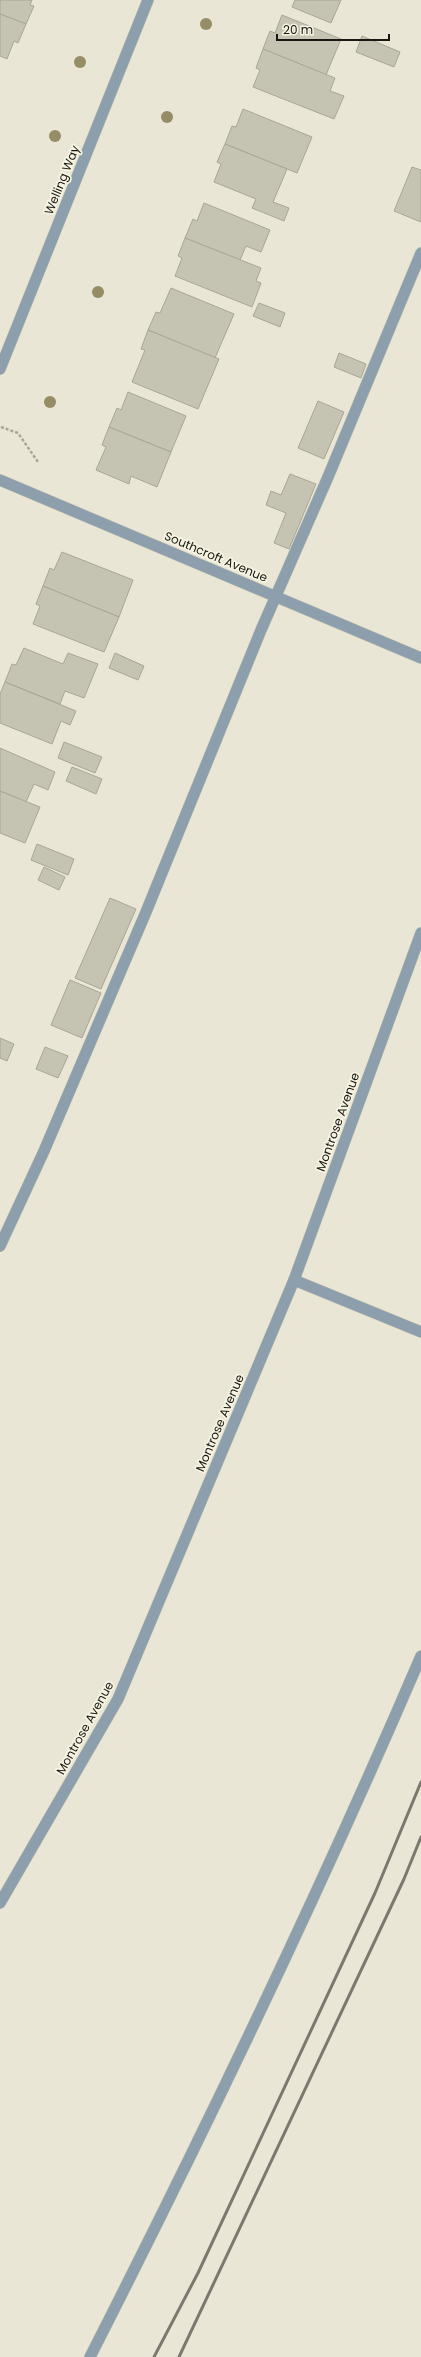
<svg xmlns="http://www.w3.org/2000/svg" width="421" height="2357" viewBox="0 0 421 2357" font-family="Poppins,sans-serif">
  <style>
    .building { fill: #c5c3b2; stroke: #a9a695 }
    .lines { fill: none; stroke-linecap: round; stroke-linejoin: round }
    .service-casing { stroke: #c3c1b2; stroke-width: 12 }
    .minor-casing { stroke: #c3c1b2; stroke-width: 12 }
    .tertiary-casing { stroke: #c3c1b2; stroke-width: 12 }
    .path { stroke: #a9a699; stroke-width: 2.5; stroke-dasharray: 3 2; stroke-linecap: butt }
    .service { stroke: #8d9fac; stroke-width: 11 }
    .minor { stroke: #8d9fac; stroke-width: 11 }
    .tertiary { stroke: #8d9fac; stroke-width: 11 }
    .rail { stroke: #7b796e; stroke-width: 3 }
    .tree { fill: #948d66 }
    .labels { text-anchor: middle; stroke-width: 3.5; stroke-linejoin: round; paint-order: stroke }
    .street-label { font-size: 12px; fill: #181711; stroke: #f6f4e2 }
  </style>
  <rect width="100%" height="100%" fill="#e9e6d5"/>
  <g class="building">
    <path d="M0,0H32L30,5L34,6L26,24L0,14Z"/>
    <path d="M295,0H341L331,23L292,7Z"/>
    <path d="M0,14L26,24L18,43L14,41L7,59L0,56Z"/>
    <path d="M282,15L341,39L326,75L263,49L270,31L275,33Z"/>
    <path d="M362,36L400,52L394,67L356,52Z"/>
    <path d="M263,49L335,78L330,91L344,96L334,119L253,87L260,70L256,68Z"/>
    <path d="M243,109L312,137L297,173L225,144L232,126L236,127Z"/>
    <path d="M225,144L287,169L273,202L289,208L284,221L252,208L256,199L214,182L221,164L217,162Z"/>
    <path d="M412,167L421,170V222L394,211Z"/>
    <path d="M204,203L270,230L261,252L246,246L240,260L185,238L193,219L197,221Z"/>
    <path d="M185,238L261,268L256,281L261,283L252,307L175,276L182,258L178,256Z"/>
    <path d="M171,288L234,314L215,358L148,330L156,312L160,313Z"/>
    <path d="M259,303L285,313L280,327L253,316Z"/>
    <path d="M148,330L219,359L198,409L132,382L145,350L141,349Z"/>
    <path d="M339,353L366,364L361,378L334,367Z"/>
    <path d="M128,392L186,416L171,452L109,427L117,408L121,410Z"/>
    <path d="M318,401L344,412L324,459L298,448Z"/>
    <path d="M109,427L171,452L157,487L131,476L129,484L96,470L106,447L102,445Z"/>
    <path d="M290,474L316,484L289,549L274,543L286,513L266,505L271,491L281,495Z"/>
    <path d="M62,552L133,580L119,617L43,586L50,568L54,570Z"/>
    <path d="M43,586L119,617L104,652L33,624L40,606L36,604Z"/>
    <path d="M24,648L63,664L68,653L98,664L84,698L65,691L60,704L5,682L12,664L16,665Z"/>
    <path d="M115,653L144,666L138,680L109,668Z"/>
    <path d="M5,682L76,711L70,725L61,721L52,744L0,723V694Z"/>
    <path d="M64,742L102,757L95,773L58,758Z"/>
    <path d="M0,748L55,772L48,790L34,784L26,802L0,791Z"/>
    <path d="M72,767L102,779L96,794L66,781Z"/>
    <path d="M0,791L40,807L25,843L0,833Z"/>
    <path d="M37,844L74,859L68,875L31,860Z"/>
    <path d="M44,867L65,877L59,890L38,880Z"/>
    <path d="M110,898L136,909L101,989L75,978Z"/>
    <path d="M70,980L101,993L82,1038L51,1025Z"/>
    <path d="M0,1038L14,1044L7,1061L0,1058Z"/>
    <path d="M45,1047L68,1056L58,1078L36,1069Z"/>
  </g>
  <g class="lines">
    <g class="service-casing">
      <g id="service">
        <path d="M0,1246L44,1151L146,912L261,630L328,477L421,253"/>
        <path d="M294,1280L421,1332"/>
        <path d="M90,2357C207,2127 319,1894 421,1656"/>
      </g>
    </g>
    <g class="minor-casing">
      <g id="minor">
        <path d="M0,480L421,658"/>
        <path d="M0,1903L118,1699L294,1280L421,933"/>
      </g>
    </g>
    <g class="tertiary-casing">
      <path id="tertiary" d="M0,369L148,0"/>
    </g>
    <path class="path" d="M1,427L18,433L38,462"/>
    <use href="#service" class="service"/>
    <use href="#minor" class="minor"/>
    <use href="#tertiary" class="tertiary"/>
    <g class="rail">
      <path d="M154,2357L198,2273L375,1893L421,1782"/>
      <path d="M179,2357L404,1879L421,1837"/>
    </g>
  </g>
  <g class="tree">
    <circle cx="206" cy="24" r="6"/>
    <circle cx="80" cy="62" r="6"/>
    <circle cx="167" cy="117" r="6"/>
    <circle cx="55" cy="136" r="6"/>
    <circle cx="98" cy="292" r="6"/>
    <circle cx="50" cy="402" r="6"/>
  </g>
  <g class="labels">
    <g class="street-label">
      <text transform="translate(62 180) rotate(-68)" y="4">Welling Way</text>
      <text transform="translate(216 557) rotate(23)" y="4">Southcroft Avenue</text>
      <text transform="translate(338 1122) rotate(-70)" y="4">Montrose Avenue</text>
      <text transform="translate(220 1423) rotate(-67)" y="4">Montrose Avenue</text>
      <text transform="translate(85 1728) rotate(-61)" y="4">Montrose Avenue</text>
    </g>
  </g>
  <path d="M277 34v6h112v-6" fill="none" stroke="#181711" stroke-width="2"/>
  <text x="283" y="34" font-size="12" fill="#181711" stroke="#f6f4e2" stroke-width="3" paint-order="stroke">20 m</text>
</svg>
